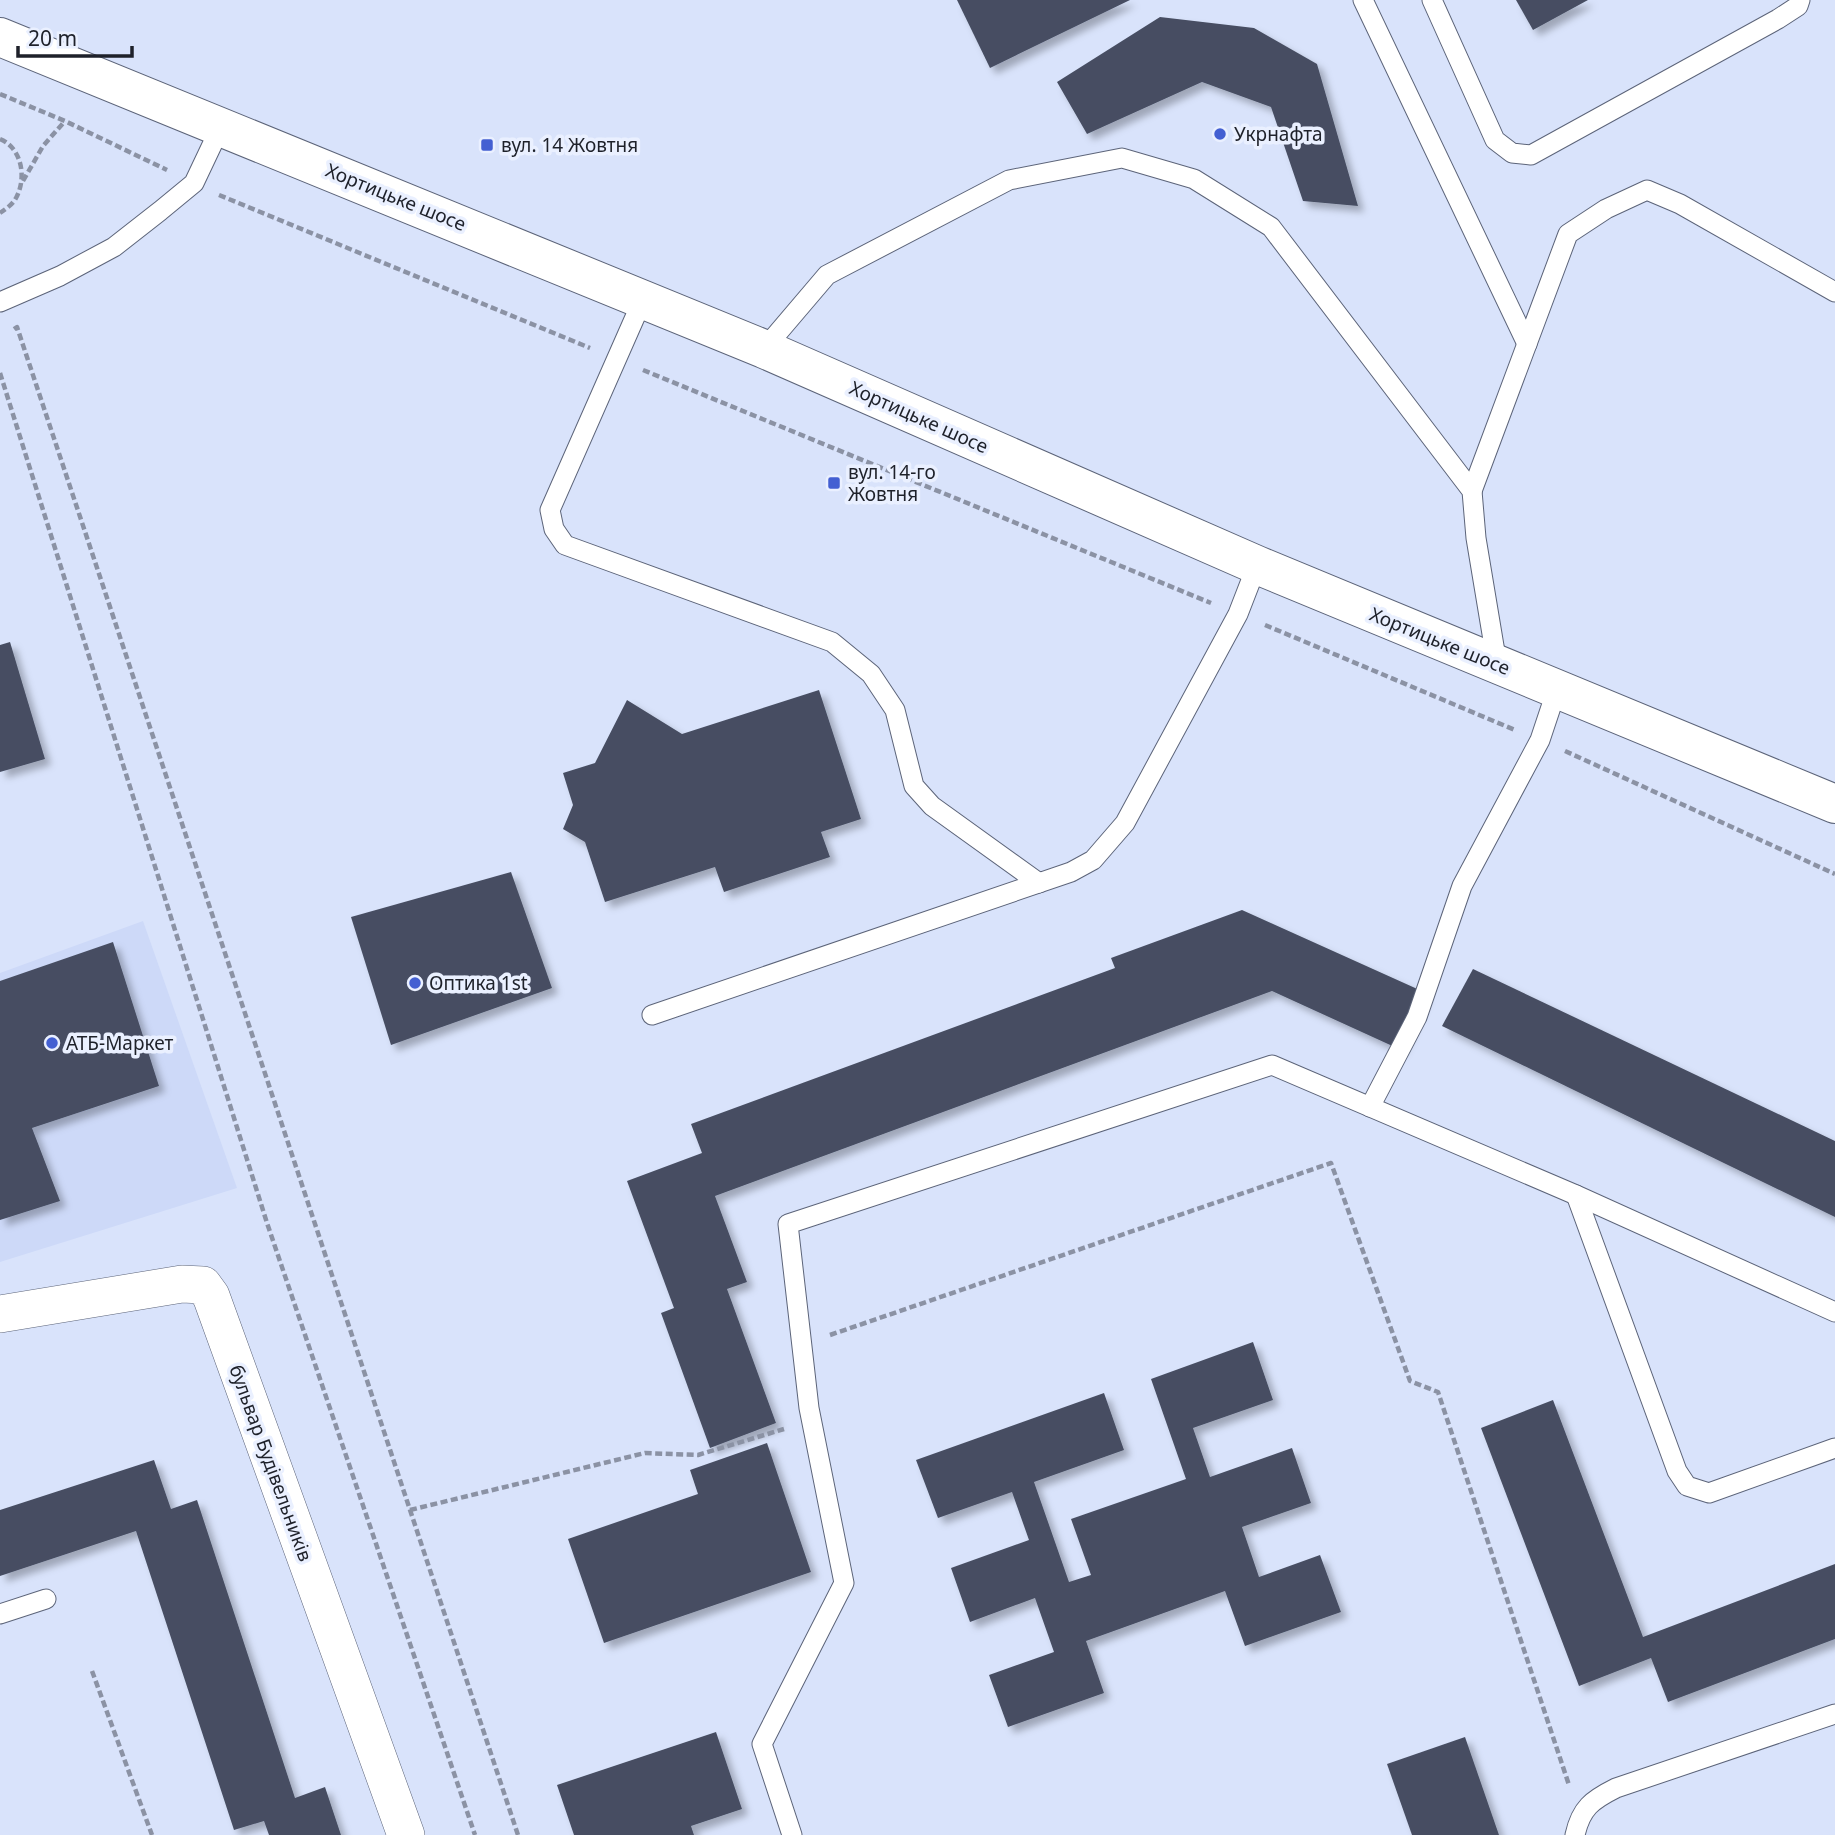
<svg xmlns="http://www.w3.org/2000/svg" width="1835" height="1835" viewBox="0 0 1835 1835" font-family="'Noto Sans',sans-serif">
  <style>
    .built { fill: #cdd9f8 }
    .building { fill: #474e62; filter: url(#shadow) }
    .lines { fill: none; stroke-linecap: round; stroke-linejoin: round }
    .service-casing { stroke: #5c6479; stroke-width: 21 }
    .minor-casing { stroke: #5c6479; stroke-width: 38 }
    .primary-casing { stroke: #5c6479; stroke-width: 40 }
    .path { stroke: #8b92a4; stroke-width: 4.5; stroke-dasharray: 7 3.5; stroke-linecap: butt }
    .service { stroke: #fff; stroke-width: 19 }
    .minor { stroke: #fff; stroke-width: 37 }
    .primary { stroke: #fff; stroke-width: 38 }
    .poi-dot { fill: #435fd2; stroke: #eaf0ff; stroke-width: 2.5 }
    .labels { text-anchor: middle; stroke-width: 7; stroke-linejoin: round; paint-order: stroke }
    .poi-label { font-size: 19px; fill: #1e212a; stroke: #eaf0ff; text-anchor: start }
    .street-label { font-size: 19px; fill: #1e212a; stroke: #eaf0ff }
  </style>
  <defs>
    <filter id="shadow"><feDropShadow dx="6" dy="6" stdDeviation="3.5" flood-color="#0004"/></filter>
  </defs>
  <rect width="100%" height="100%" fill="#d9e3fb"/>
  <path class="built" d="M143,921L237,1188L0,1262V973Z"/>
  <g class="building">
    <path d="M957,0H1130L990,68Z"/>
    <path d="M1516,0H1588L1533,30Z"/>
    <path d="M1160,17L1254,28L1317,64L1358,206L1303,201L1271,107L1202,82L1087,134L1057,82Z"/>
    <path d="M10,642L45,759L0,772V645Z"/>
    <path d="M819,690L861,819L821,832L830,857L724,892L715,867L605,902L585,842L563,829L573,805L563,773L595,763L627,700L682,734Z"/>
    <path d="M511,872L552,988L391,1045L351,917Z"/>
    <path d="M1242,910L1424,992L1399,1049L1272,991L715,1196L747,1282L727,1289L776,1423L710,1448L661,1313L674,1308L627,1181L702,1153L691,1124L1115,968L1111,958Z"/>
    <path d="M113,942L159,1086L32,1128L60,1201L0,1220V981Z"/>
    <path d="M1473,969L1835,1141V1217L1442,1026Z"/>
    <path d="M1253,1342L1273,1400L1193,1428L1210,1477L1292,1448L1311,1503L1242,1527L1259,1577L1320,1555L1341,1612L1245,1646L1225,1591L1086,1641L1104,1693L1008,1727L989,1675L1054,1652L1035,1598L970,1622L951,1568L1029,1540L1012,1492L938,1518L916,1460L1104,1393L1124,1450L1034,1482L1069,1582L1091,1575L1071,1519L1186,1479L1151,1379Z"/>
    <path d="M1553,1400L1643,1637L1835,1564V1639L1668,1702L1651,1658L1579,1686L1481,1428Z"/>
    <path d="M767,1443L811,1572L604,1643L568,1539L698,1494L690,1470Z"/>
    <path d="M154,1460L171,1509L197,1500L295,1798L325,1787L341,1835H269L264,1821L234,1830L136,1531L0,1576V1510Z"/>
    <path d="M716,1732L742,1809L691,1826L694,1835H574L557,1785Z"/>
    <path d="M1465,1737L1499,1835H1412L1387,1764Z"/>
  </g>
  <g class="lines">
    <g class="service-casing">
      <g id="service">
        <path d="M1363,0L1527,344"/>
        <path d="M1432,0L1495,140L1512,153L1531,155L1778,19L1798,6L1800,0"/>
        <path d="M643,299L550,510L554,529L565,545L832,642L871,674L895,710L914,786L932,806L1039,883"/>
        <path d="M0,302L60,276L114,247L160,211L194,183L221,126"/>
        <path d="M764,349L827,275L1009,180L1122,158L1194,179L1271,227L1472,491L1476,538L1497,664"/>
        <path d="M1472,491L1568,234L1606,209L1647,190L1680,204L1835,292"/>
        <path d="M652,1015L1071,872L1093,860L1125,823L1238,614L1257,565"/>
        <path d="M1370,1107L1417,1017L1462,886L1540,740L1557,689"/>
        <path d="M1576,1195L1677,1471L1687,1486L1709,1493L1835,1448"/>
        <path d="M0,1614L46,1599"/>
        <path d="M792,1835L762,1744L844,1583L809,1408L788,1224L1272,1065L1576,1195L1835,1312"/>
        <path d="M1575,1835C1581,1808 1592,1800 1616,1788L1835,1714"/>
      </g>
    </g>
    <g class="minor-casing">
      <path id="minor" d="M0,1314L182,1284L203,1285L211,1296L406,1835"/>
    </g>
    <g class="primary-casing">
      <path id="primary" d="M0,37L764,349L1257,565L1835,804"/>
    </g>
    <g class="path">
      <path d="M0,94L65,121L167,170"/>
      <path d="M0,139C22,148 27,178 16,198C13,204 6,209 0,213"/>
      <path d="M23,181L43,146L65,121"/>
      <path d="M219,195L590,348"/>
      <path d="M14,329L17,327L518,1835"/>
      <path d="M643,370L1211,603"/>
      <path d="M0,373L267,1223L475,1835"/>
      <path d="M1265,625L1515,730"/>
      <path d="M1565,751L1835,874"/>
      <path d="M830,1335L1331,1163L1410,1381L1438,1392L1569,1785"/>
      <path d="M410,1510L645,1453L698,1455L784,1429"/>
      <path d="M92,1671L152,1835"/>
    </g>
    <use href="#service" class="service"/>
    <use href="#minor" class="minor"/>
    <use href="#primary" class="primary"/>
  </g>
  <g class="poi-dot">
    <circle cx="1220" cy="134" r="7"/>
    <rect x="480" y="138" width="14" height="14" rx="3.5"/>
    <rect x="827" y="476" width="14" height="14" rx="3.5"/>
    <circle cx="415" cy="983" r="7"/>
    <circle cx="52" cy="1043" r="7"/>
  </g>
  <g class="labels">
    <g class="poi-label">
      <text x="1234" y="141">Укрнафта</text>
      <text x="501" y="152">вул. 14 Жовтня</text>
      <text x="848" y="479">вул. 14-го<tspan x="848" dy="22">Жовтня</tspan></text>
      <text x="429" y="990">Оптика 1st</text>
      <text x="66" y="1050">АТБ-Маркет</text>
    </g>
    <g class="street-label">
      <text transform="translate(396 197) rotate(22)" y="7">Хортицьке шосе</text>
      <text transform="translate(919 417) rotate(24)" y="7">Хортицьке шосе</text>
      <text transform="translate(1440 641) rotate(22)" y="7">Хортицьке шосе</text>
      <text transform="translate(271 1463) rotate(70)" y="7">бульвар Будівельників</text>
    </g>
  </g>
  <path d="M18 46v10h114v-10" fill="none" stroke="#1e212a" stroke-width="3.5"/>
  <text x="28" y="46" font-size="21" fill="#1e212a" stroke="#eaf0ff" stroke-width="5" paint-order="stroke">20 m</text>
</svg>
